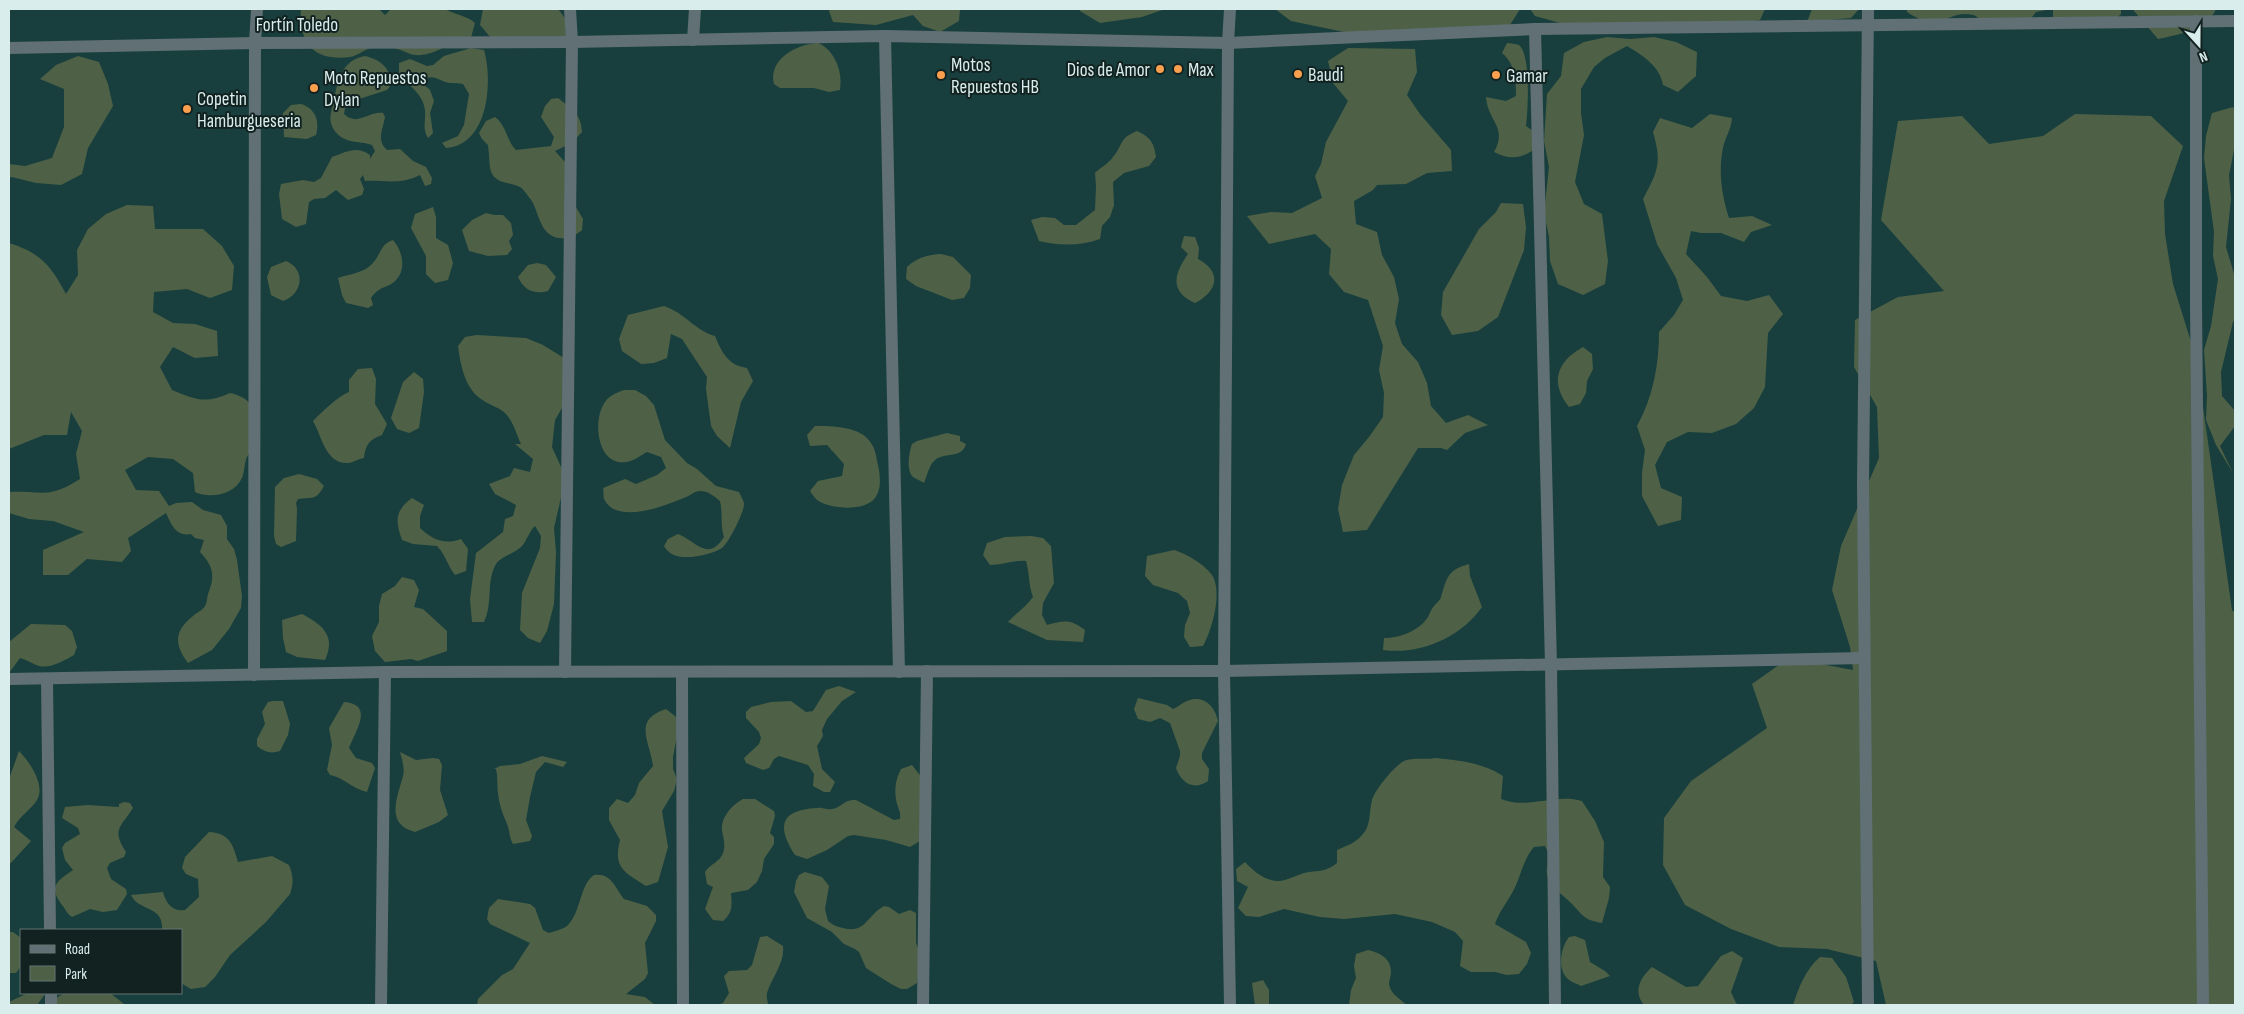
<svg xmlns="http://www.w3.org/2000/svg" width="2244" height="1014" viewBox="0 0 2244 1014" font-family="'Sofia Sans Condensed',sans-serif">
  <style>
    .green { fill: #4e6147 }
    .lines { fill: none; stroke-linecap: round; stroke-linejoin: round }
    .minor { stroke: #607074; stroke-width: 12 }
    .poi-dot { fill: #fa9f4e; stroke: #122221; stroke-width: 2 }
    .labels { text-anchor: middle; stroke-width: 4; stroke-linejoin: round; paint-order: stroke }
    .street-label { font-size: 19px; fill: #d9eeec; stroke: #122221 }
    .poi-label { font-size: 19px; fill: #d9eeec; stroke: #122221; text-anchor: start }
  </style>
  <rect width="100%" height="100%" fill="#183f3d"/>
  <g class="green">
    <path d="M301,9H379L385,15L391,9H445C455,15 466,15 475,23L470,41L445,39L441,49C407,64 410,47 383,47C378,47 372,47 368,49C362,51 357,56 350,57C327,60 306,54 302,28C301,21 300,15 301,9Z"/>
    <path d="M483,9H558L565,18L566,36L491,38L480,25Z"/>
    <path d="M831,9H960L959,21L940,32L923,26L913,15L876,25L833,22L829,11Z"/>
    <path d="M1080,9H1165L1142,17L1100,23L1080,11Z"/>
    <path d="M1275,9H1520L1510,25L1349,33L1291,21Z"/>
    <path d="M1530,9H1765L1760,20L1736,24L1560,23L1535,16Z"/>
    <path d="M1812,9H1859L1851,18L1807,22Z"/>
    <path d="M1907,9H2046V10L2036,12L2029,21C2018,21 1996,26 1986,23C1981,22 1978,16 1973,15C1946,9 1943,36 1907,12Z"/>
    <path d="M2053,9H2121V14L2112,22H2053Z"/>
    <path d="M2134,9H2216C2207,30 2177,35 2158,39L2134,11Z"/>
    <path d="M1607,37L1630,39L1654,37L1676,42L1697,52L1696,76L1678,92L1663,85C1660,66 1642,55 1627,46L1605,58L1594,67L1581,89V113L1584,135L1575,182L1584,204L1602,214L1608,261L1605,284L1583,295L1558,284L1550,261L1549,237L1544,213L1549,167L1544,141L1547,94L1561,76L1564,53L1584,42Z"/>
    <path d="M818,43C835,50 843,72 840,90L829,92L814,88H780L774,84C768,59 797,44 818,43Z"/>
    <path d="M1507,43C1510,43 1516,44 1519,45C1531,54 1528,110 1526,126L1536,133L1539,146C1524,158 1511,161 1494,152C1508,127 1488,122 1486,97L1506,101L1516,96C1516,79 1515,64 1502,53Z"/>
    <path d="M471,48L484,50C493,81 489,145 446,148L442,143L458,136L464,125L469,94L463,84C459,83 455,83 451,83C439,82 433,71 421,82L430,90L434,101L430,113L433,133L428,138C422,128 426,122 425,111C424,95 409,85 399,75V63L410,59L427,66L433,65L444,56Z"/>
    <path d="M1348,48L1415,49L1417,72L1407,95L1420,114L1451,150L1452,171L1427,173L1406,184L1377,185L1373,190L1354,201L1356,224L1377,232L1382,255L1394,277L1399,299L1395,323L1402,344L1418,362L1427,383L1431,406L1446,423L1468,415L1488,425L1465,433L1447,450L1441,448H1418L1367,530L1343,532L1338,509L1342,485L1354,455L1369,437L1383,417L1384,393L1379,370L1383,346L1368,300L1344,292L1329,274L1331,249L1315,234L1269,244L1247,216L1271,212L1292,213L1322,198L1315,176L1321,164L1326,142L1348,101L1333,83L1328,61Z"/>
    <path d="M78,56L99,62L108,84L113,106L88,148L82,174L61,185L36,183L12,177L9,178V164L25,166L52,158L64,127V89L40,79L56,65Z"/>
    <path d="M365,56C381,60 391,68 391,85L387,90L356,100L345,108L344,114C358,127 368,111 383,113L385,117C383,129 376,140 387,150L400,149L413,161L426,167L432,178L431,184L425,186L420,175C401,185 385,180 365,181L363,175L360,179L364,189L362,195L348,200L336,190L325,198L314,199L309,202L306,224L296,227L282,219L279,194L281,184L303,180L314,182L321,178L332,157C346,152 357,145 370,155V159L375,151L372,145C358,140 345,145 334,130C327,119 332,111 334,100C338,80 342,60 365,56Z"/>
    <path d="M558,98C572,109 581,114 582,132L572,143L555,151L565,162L570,197L583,219L582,230C568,242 549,242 541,223C536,213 536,205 528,196C526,193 523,189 520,187C508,181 494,185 490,168C489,160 489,152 488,145L482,139L479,133L486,121L495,117C507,126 506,140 516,150L551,146L554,137L541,117L545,106L551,99Z"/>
    <path d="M301,104C315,108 320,121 316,135L307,139L284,137L283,113L291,105Z"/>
    <path d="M2233,107L2235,111V145L2229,175L2231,199L2226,247L2235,277V319L2233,322L2221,372L2222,396L2235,411V426L2220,446L2233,473L2216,445L2206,420L2207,396L2204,350L2211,326L2218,279L2213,256L2214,232L2204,158L2206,136L2212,113Z"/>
    <path d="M1710,114L1732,118C1731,131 1725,137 1723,148C1718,172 1722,196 1729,218L1752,216L1772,225L1751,232L1744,242L1721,233H1701L1691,231L1686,254L1707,277L1721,296L1747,301L1769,295L1783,314L1768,333L1765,387L1754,408L1736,424L1712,433L1688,432L1667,442L1655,465L1661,488L1682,497L1681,520L1658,526L1642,496V473L1645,450L1637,426C1653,397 1659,365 1659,332L1674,315L1683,300L1676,278L1657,244L1643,199C1658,171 1662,163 1653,132L1660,118L1692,128Z"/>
    <path d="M2075,114L2151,116L2183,146L2164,201L2165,234L2173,284L2196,358L2232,610L2235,613V1005H1886L1876,961L1827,949L1779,947L1731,929L1685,905L1663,865L1664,818L1691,781L1767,728L1752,684L1789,658L1853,670L1850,647L1832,590L1841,546L1879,458L1877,407L1854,367L1855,320L1898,297L1944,291L1881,220L1898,121L1962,116L1989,144L2043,136Z"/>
    <path d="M1137,131C1150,137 1154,142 1156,157L1149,166L1124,173L1113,182L1114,205L1110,217L1102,226L1100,239C1081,246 1058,246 1039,241L1031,220L1042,217L1055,218L1064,225H1076L1095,210L1096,186L1095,173C1100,168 1109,163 1113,157C1124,144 1118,139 1137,131Z"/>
    <path d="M1501,203L1523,204L1526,227L1524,250L1498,317L1478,331L1452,335L1441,315L1443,292L1479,229L1496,212Z"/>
    <path d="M127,205L153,206L155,229H203L222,246L234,266L232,290L210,298L187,289L154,292L153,312L173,323L195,324L217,331L218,356L195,358L173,347L160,367L172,390C196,400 206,404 230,393C260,400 255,418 259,444C256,447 250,451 248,455C244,461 245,471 242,478C234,495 210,499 195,492L193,473L173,459L148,457L125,470L136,490L159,491L169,506L176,503L192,502L203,510L221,515L227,526V539L234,549L237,560L242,596L241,608L229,629L212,650L188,663C174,644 174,631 193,616C196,613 203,610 205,606C207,603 207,598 208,594C215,576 214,567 200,552L204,540L195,538L191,534C176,537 171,524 166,513L128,538L131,551L122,562L87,559L68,575H43V550L84,532L53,521L29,519L9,513V492C43,490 47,500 80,479L76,454L82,431L71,412L67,435H44L9,449V243C41,253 51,266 66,294L78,275L77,250L88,229L106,214Z"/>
    <path d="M433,207L436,217V238L448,245L453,263L448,280L435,283L426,274V256L411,228L415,214Z"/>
    <path d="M486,213L494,215H503L511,223L513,235L509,241L512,249L507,255L488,256L469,251L462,230L472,220Z"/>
    <path d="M1184,236L1195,237L1199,248L1198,259C1223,272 1217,292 1195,303C1169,291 1174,274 1188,254L1181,247Z"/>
    <path d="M393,240C402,250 407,269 396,280C388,289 381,284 371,298L373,305L368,308L346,303L342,295L338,278C349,274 364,273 372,264C381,255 380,244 393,240Z"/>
    <path d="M941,254L953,257L971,275L970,288L964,298L952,300L916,286L906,279L907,267C918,257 927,255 941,254Z"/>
    <path d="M286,261C306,269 303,294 283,301L271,295L267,277L271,267Z"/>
    <path d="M537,263L546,265L556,277L548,291C534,295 524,290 518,277L528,265Z"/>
    <path d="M664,306C685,313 697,332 715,336C722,353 728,365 747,368L753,381L741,402L730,448L717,436L711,426L706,389L707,377L682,339L671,334L667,358L654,363L641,364L622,351L619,339L628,315Z"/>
    <path d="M477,335L526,338L543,345L564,358L562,408L555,420L552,447L562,469L565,480L554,528L556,552L554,604L547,631L540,643L528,638L520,630L522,593L540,548L541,536L535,526C529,532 527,540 522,546C516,553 501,556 496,564C486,581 493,604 484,622H472L470,599L476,553L503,532L505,519L513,516L516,505L495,494L489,484L510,476L514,468L530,472L533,459L515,444H521C516,433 513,421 505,413C500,408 490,405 484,401C465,390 461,367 458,346L465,337Z"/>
    <path d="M1583,347L1592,354L1593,369L1587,381L1586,393L1580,404L1569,407C1550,383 1556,362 1583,347Z"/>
    <path d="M372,368L376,379L375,404L387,424L382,435C369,440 366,444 364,458C358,459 354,462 349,463C326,465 322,437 313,421C323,411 337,397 349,392V380L358,369Z"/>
    <path d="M414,372L423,379L424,392L419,428L409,433L397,429L391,418L403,382Z"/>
    <path d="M624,390H635L646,396L654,405L665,440L687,463L697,469L716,486L739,492C741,496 743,500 744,503C745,511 728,544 722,548C711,555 684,561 672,554C669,553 666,549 664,546L668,539L678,534C697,542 708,562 724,537C720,524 723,514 720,501C714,496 708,491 700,491C695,491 691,495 686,497C667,505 617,526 604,499C603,497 604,491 603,488L625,479L636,484L657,475L666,468L661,457L647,452C641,455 634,461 626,462C597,466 592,420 605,402C610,395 616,393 624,390Z"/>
    <path d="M815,426C832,426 861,426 871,443C876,450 876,457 878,465C880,475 882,489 875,498C864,512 830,509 817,500C815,498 812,494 810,491L818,481L842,476L844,464L827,445L810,446L807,435Z"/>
    <path d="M947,433L960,436V441L966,444C961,460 944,451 934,461C929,466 927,476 924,483C921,481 916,479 913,477C906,470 909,453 912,444L917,441Z"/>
    <path d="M299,474L317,479L324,486C316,501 312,497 298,499L296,503L297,509L296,541L281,547L276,544L274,536L275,487L284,478Z"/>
    <path d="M412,498L424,505L420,516V528C433,540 444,545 461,539L468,549L466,571L455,575C447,565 446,555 437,546L413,544L402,540C395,520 395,511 412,498Z"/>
    <path d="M1031,536L1043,538L1051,546L1054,583L1043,603L1042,615L1047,625C1064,620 1071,619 1085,630L1083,642L1047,640L1008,622C1016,613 1026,607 1033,597C1028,583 1030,575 1026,561C1014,560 1003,565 990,565L983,555L987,543L1005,537Z"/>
    <path d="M1174,550C1187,554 1204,564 1212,575C1223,592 1212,630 1203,646L1190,647L1184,637L1185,625L1190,613L1187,601L1178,593L1153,585L1145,576L1147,556Z"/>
    <path d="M1469,564L1470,576L1482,607C1460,638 1420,655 1383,650L1384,638C1400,638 1419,631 1428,617C1430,613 1431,609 1434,606C1436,603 1440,601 1441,597C1447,578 1447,570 1469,564Z"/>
    <path d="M402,577L414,580L419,590L414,607L423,609L447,631V651L418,661L411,659L385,662L375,651L372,636L379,622V606L382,594L395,586Z"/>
    <path d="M302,614C323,625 336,636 325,660L297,657L286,652L283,638L282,620Z"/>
    <path d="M31,624L65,625L72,631L77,647L74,655C65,660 50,669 39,666C33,664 27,660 20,658L9,673V642Z"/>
    <path d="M839,686L856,692L842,701L827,719L822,730L823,736L817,746L822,769L835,782L830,792H824L813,786L814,774L808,765L779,756L774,759L769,768L763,770L746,763L744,758L759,744L761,738L759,732L746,718V712L751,707L771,702L791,701L806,712L813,711L826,690Z"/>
    <path d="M1138,698L1167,705L1173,709C1178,707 1182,703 1187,701C1203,694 1215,706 1218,721L1202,753V759L1209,769L1208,781C1194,791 1181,783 1176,768L1180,756V751L1170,723L1160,718L1150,722L1138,719L1134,709Z"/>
    <path d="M273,701H283L290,724L288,735L280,751C271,754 264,752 257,746V739L265,724L262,712L268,702Z"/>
    <path d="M344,702C375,704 355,732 349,748L356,758L372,763L375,768L367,792C351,788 343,777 330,775L327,770L332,745L329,728Z"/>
    <path d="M666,709L680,720L673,757V769L677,779L674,791L662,811L668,847L658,882L646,886C624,872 613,868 620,840L609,820V808L617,799L628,803L635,795L639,783L653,766C650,741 632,720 666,709Z"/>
    <path d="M19,751C29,761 46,785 37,800C31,810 21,814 14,827L31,841L9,865V779Z"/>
    <path d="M400,752L416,760L433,758L439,759L442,765L440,790L448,815L439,822L415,832C384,824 398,796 403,776C405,769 402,759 400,752Z"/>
    <path d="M542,756L567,762L563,767L545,762L536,772L530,797L526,820L532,836L530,841L513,844C509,837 510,831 507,824C503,814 499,805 498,793C497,785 498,778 496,769H494L500,766L520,764Z"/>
    <path d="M1435,758C1459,760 1483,763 1503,776L1501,799C1528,810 1554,793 1582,801L1595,821L1604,842L1603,877L1610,887L1609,898L1602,923C1585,920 1584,917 1573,905C1558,889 1539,884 1550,857L1545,846L1534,847C1522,861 1521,878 1512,893C1506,904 1499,912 1495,924L1526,942L1531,953L1527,964L1519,974L1507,975L1495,972H1471L1460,966L1463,941L1455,932L1432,922L1395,914L1344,919L1320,917L1284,909L1259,917L1246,916L1238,908L1248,887L1237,881L1236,869L1245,862C1254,872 1270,885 1285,880C1292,878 1297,875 1304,873C1318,870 1324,873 1337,863V850C1346,846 1356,843 1363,834C1371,825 1369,812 1372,800C1375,790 1394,766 1404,761C1413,757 1425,760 1435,758Z"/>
    <path d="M912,765L926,783L920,841L910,847L886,840L854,835L848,836L827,850L807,859L795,855C777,827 779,810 817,808C822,807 826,810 832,809C841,808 844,799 856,800L894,820L900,819C901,813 899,810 897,804C894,792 895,780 901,769Z"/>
    <path d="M743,799H755L774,811L775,816L770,833L774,837V844L764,859L762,871L757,882L748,890L731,893C732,905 733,913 723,921L713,920L705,909L713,887L707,884L705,872C710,864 720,862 723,853C726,845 723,837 722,830C721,817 732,805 743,799Z"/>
    <path d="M124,802L130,803L133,808C121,827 111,829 126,852L124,857L110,863L107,868L111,879L126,889L127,894L117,910L103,912L90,909L72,917C67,914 66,910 62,905C48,886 57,881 73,870L65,860L62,848L65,843L80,834L78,828L62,818L65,807L88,805L119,807V804Z"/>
    <path d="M209,832C230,833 233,845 238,862L272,856L289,865C293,875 294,883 290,894L266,922L230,955L215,977L205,987L191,989L181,983V930H162C164,905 139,912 131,895L163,892C166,903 172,912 185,910L199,897L198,879L186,874L182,868L185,857Z"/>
    <path d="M805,872L822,877L829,886L825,909L828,921C833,925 837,927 843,928C866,934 866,916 884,906L889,907L899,914L910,910L916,913V943L921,955L917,983L907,989H901L891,984L866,968L859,952L855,949L844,944L832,932L807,918L794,892L796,881L799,875Z"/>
    <path d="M594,875C612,873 615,888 624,899L647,906L656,915V921L645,943L648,973L645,979L626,994L645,997L655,1005H477L478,999L502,975L513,969L530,943L490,924L487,919L489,908L498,899L530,904L535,908L543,930L549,933C555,931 564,929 568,925C581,912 580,884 594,875Z"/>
    <path d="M9,932H13L21,938V966L16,973H9Z"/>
    <path d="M767,936L783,946C785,963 772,977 767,993C766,997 768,1001 768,1005H717L723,1003L729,993L724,976L729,971L747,970L752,965L760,937Z"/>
    <path d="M1575,936L1585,940L1590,962L1605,971L1610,976L1581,986C1576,983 1570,982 1567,978C1557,968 1561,947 1569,937Z"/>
    <path d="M1368,950C1380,953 1391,958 1391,972C1391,976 1389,980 1389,984C1391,995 1400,998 1406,1005H1349L1351,990L1356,978L1354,966L1356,954Z"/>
    <path d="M1732,951L1743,958L1731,992L1736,1003L1739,1005H1644C1633,991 1640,978 1652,967L1686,987L1698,986L1721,956Z"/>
    <path d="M1820,957L1832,958L1846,977L1854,1002L1851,1005H1793C1799,987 1805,970 1820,957Z"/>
    <path d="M1263,980L1269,990V1005H1255L1252,983Z"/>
    <path d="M28,993H46L37,1005H9V1002Z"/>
    <path d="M65,993H110L124,1004L54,1005L56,998Z"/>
  </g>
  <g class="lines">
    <g class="minor">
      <path d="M2196,21V306L2203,1005"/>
      <path d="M1535,29L1551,665L1555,1005"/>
      <path d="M885,36L899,672"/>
      <path d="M693,40L695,9"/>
      <path d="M9,48L255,43L572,42L885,36L1228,43L1535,29L2235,21"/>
      <path d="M565,672L572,42L570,9"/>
      <path d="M682,672L683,1005"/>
      <path d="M254,675L255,43L257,9"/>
      <path d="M9,679L385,672L1224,671L1864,658"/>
      <path d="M47,679L50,930"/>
      <path d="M51,993V1005"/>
      <path d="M381,1005L385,672"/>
      <path d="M923,1005L927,671"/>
      <path d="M1230,1005L1224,671L1228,43L1230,9"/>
      <path d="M1868,1005L1863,486L1868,9"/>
    </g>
  </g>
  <g class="poi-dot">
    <circle cx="1160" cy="69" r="5"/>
    <circle cx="1178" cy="69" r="5"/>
    <circle cx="1298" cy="74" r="5"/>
    <circle cx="941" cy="75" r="5"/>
    <circle cx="1496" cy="75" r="5"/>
    <circle cx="314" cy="88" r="5"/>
    <circle cx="187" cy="109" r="5"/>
  </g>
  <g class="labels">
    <g class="street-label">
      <text x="297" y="31">Fortín Toledo</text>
    </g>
    <g class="poi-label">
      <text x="951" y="71">Motos<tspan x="951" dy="22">Repuestos HB</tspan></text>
      <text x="1150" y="76" text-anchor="end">Dios de Amor</text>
      <text x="1188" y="76">Max</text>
      <text x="1308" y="81">Baudi</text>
      <text x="1506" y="82">Gamar</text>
      <text x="324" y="84">Moto Repuestos<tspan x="324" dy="22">Dylan</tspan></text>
      <text x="197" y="105">Copetin<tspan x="197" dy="22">Hamburgueseria</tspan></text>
    </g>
  </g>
  <rect width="2244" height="1014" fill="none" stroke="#d9eeec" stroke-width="20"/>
  <rect x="20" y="929" width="162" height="65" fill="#122221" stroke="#627472"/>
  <rect x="30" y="945" width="25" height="8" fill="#607074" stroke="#627472"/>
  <text x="65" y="954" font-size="15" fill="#d9eeec">Road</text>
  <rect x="30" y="966" width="25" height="15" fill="#4e6147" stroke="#627472"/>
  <text x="65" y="979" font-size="15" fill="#d9eeec">Park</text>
  <g transform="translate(2199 45) rotate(159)" stroke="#122221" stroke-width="4" paint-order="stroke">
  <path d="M0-4L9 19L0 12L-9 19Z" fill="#d9eeec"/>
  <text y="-8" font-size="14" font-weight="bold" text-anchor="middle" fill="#d9eeec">N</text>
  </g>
</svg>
